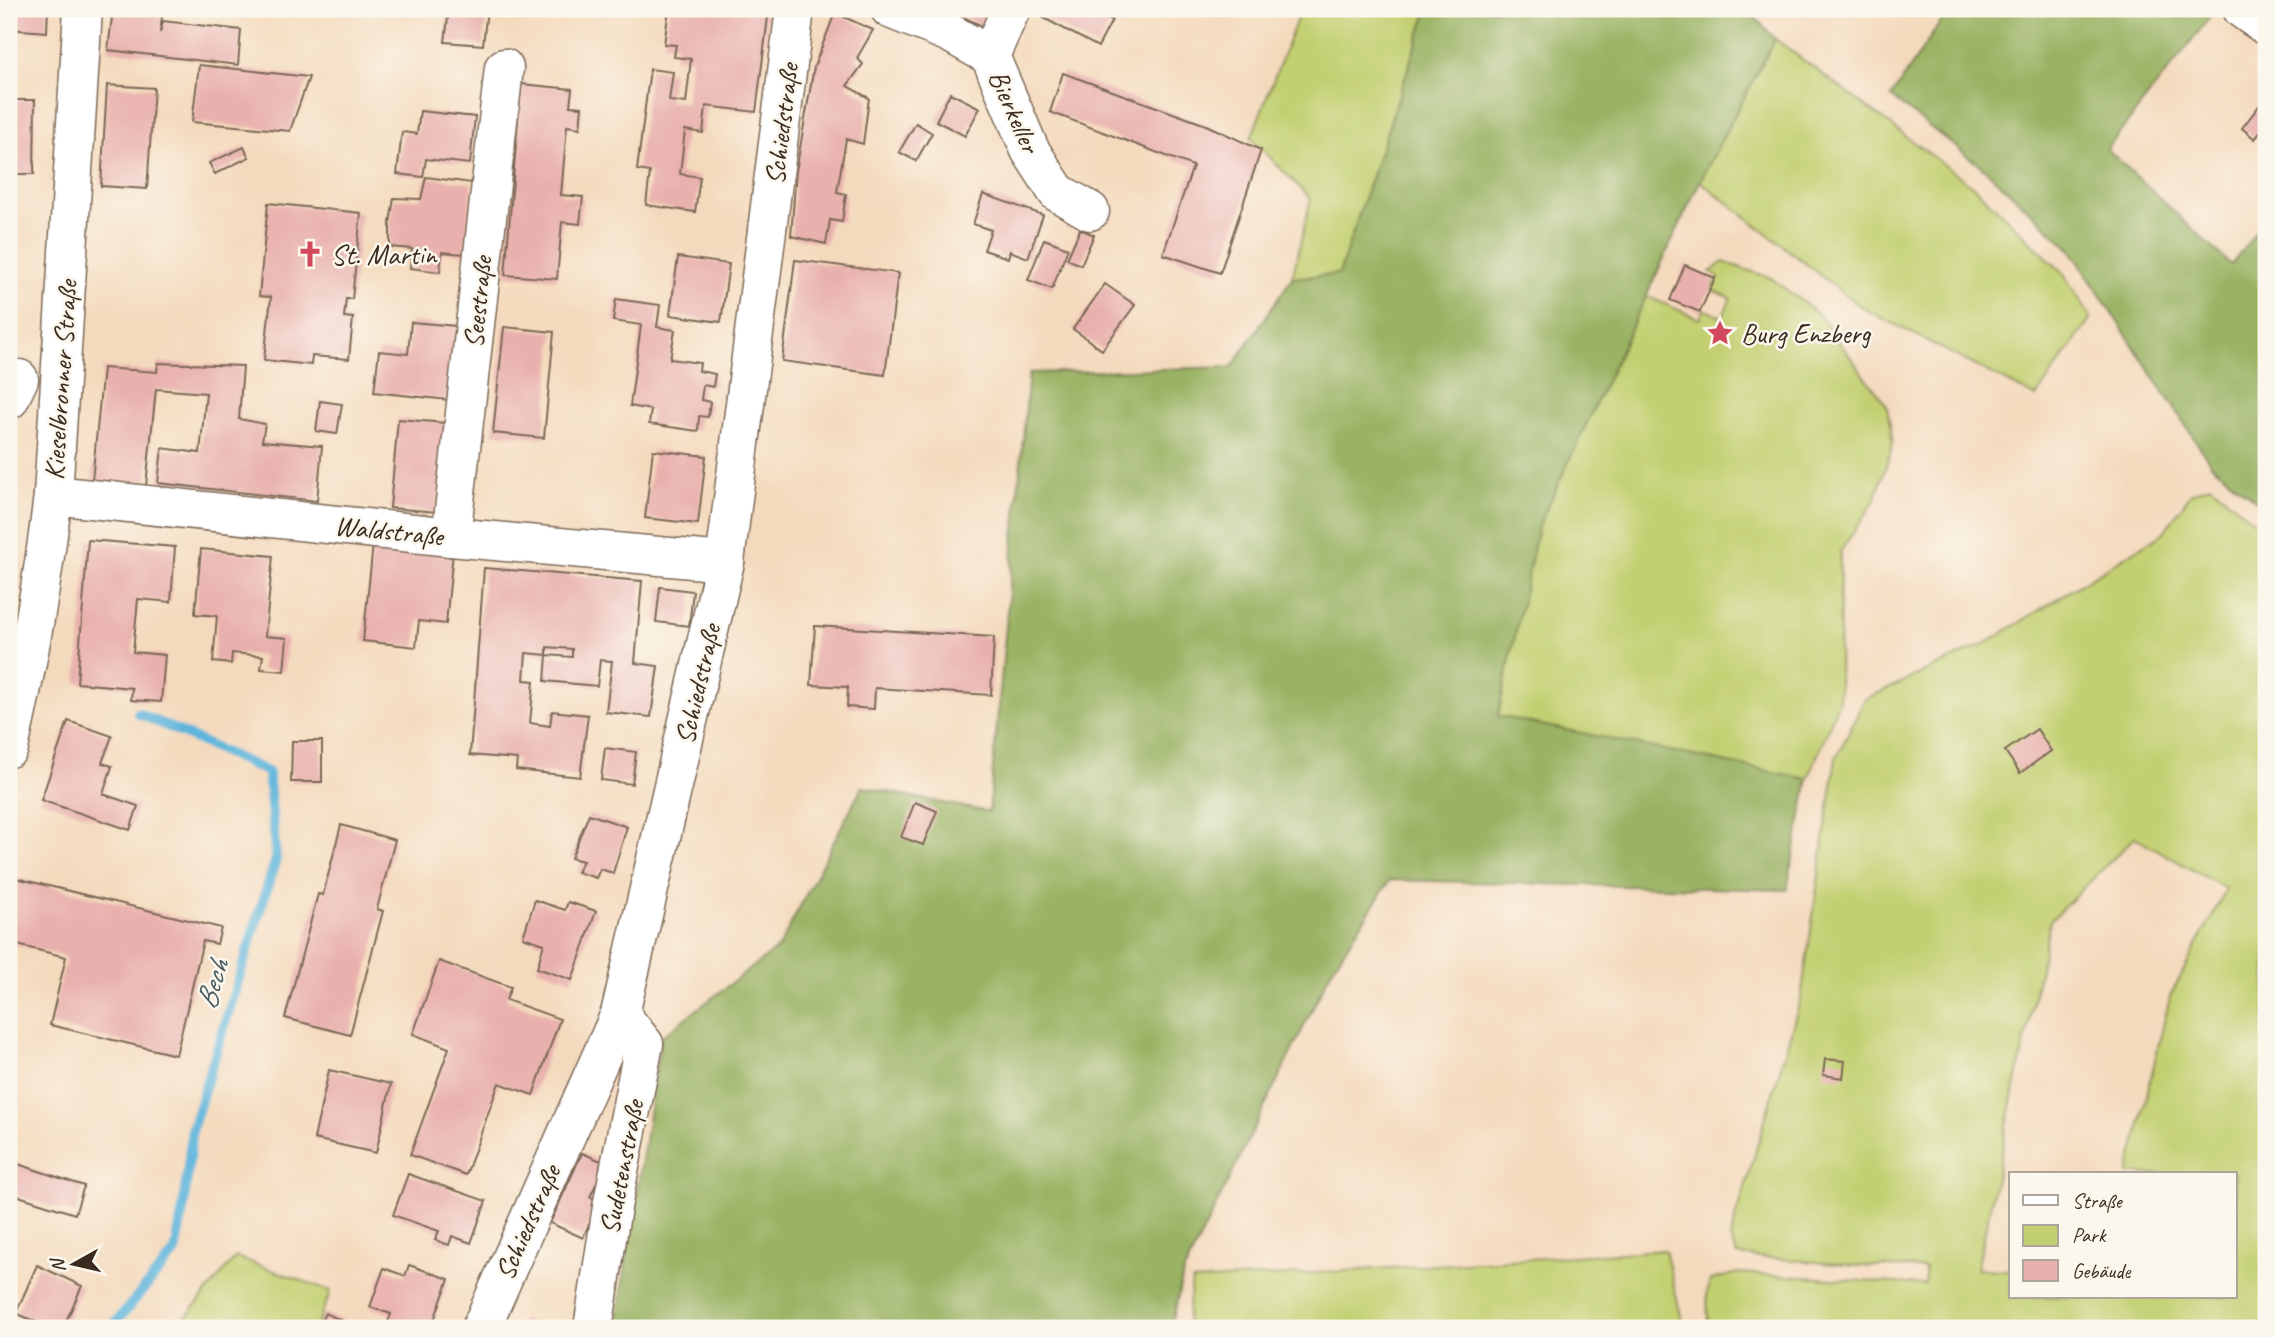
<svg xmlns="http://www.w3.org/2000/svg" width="2275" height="1337" viewBox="0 0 2275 1337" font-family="Caveat,sans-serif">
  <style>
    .green { fill: #c3d072; stroke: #7f7d48; stroke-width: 2; fill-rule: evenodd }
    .forest { fill: #9ab264; stroke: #6a6e41; stroke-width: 2 }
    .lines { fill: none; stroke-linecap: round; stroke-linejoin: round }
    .stream { stroke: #5fb5dc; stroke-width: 10 }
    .building { fill: #e9b1ad }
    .minor-casing { stroke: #7c6856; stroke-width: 41 }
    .major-casing { stroke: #7c6856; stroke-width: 41 }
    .minor { stroke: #fff; stroke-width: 38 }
    .major { stroke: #fff; stroke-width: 38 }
    .labels { text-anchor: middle; stroke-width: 5; stroke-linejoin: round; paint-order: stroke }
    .street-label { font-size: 28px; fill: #3b2a1e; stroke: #fbf7ec }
    .poi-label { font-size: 28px; fill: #3b2a1e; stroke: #fbf7ec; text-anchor: start }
    .water-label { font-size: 30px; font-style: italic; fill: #485b60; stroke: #fbf7ec }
  </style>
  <rect width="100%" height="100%" fill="#fbf7ec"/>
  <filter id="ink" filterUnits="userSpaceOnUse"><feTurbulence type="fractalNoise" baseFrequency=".0143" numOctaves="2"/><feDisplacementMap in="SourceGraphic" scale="14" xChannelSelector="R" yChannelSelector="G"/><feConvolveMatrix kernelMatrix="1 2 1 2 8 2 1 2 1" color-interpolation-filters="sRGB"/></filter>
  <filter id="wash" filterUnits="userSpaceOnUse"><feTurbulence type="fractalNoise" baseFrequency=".00686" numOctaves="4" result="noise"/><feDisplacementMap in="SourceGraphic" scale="28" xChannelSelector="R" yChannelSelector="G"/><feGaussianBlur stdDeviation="1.57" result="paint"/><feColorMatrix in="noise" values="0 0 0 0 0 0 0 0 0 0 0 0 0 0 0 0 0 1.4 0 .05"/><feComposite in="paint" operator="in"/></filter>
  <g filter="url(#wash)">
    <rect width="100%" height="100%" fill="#f4dabd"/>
    <g class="green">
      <path d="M1301,9H1428L1339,274L1292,278L1311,199L1251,138Z"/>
      <path d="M1775,39L1974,187L2063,273L2091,318L2036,397L1861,307L1700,181Z"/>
      <path d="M1723,262L1771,278L1819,315L1887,406L1893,444L1875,500L1840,552L1839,701L1808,779L1497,717L1538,527L1646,296L1700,319L1704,309L1722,317L1731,298L1712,290L1719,277L1710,272Z"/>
      <path d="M2211,485L2266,532V1328H1708L1707,1293L1711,1280L1738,1273L1925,1285V1268L1858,1266L1737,1255L1730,1238L1801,998L1836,758L1865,699L1985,644L2163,533L2191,493ZM2135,837L2226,889L2170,997L2128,1174H2235V1297H2011V1270L1977,1269L2050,921Z"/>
      <path d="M1665,1250L1684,1328H1186L1192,1281Z"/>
      <path d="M236,1257L331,1291L316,1328H177Z"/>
    </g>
    <g class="forest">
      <path d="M1428,9H1747L1775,39L1700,181L1538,527L1498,716L1808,779L1787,890L1390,880L1332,969L1183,1273L1171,1328H616L661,1037L779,947L862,787L989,812L1029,373L1232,367L1292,278L1339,274Z"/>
      <path d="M1949,9H2202L2210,17L2107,149L2231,265L2266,219V509L2211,464L2070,249L1987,171L1891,97Z"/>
    </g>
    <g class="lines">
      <path class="stream" d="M111,1328L175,1252L184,1204L192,1129L276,859L268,772L138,713"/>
    </g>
    <g id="blocks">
      <g class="building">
        <path d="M9,9H48L47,32L9,29Z"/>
        <path d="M113,9H163L160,33L163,21L241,30L238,65L108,50Z"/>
        <path d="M449,9H487L483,45L445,42Z"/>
        <path d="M669,9H769L756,112L706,106L703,133L685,130L680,174L700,177L695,212L646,205L650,172L637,170L650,69L673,72L669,101L686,103L691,59L674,57L676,45L664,44Z"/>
        <path d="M946,9H992L984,27Z"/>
        <path d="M1044,9H1092L1112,20L1098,47L1040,16Z"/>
        <path d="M835,13L873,30L857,58L863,64L847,86L869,98L863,144L846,139L837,192L846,194L842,222L830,220L826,244L791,236L796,171L814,67Z"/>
        <path d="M199,65L309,77L290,131L192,122Z"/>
        <path d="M1063,73L1206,125L1261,150L1220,273L1163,254L1193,166L1050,112Z"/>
        <path d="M521,84L572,89L570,106L582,107L580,128L567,126L561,195L583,197L580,224L562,222L557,279L505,275Z"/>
        <path d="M107,85L154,88L147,189L101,186Z"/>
        <path d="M950,93L980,108L965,136L936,121Z"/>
        <path d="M2266,97V133L2262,130L2255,139L2242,128Z"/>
        <path d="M9,100H35L34,174H9Z"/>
        <path d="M420,111L475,117L470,164L426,159L423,177L397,174L402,132L417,134Z"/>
        <path d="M916,123L932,133L916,161L899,152Z"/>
        <path d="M244,147L249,157L215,174L209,163Z"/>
        <path d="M426,177L472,183L465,254L442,252L440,272L410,268L412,249L390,247V223L394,198L421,199Z"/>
        <path d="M9,179H14L13,245L17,304L9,305Z"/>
        <path d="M983,194L1043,215L1028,258L1010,251L1008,258L984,250L991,230L973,224Z"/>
        <path d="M268,203L361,213L352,299H346L344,317L353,318L349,359L312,356L311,365L264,360L271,297L259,296Z"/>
        <path d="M1080,229L1094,235L1081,265L1067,259Z"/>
        <path d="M1044,239L1068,248L1052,289L1028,280Z"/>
        <path d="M678,257L729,264L721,322L670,315Z"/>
        <path d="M795,260L898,273L885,375L782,361Z"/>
        <path d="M1685,265L1715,278L1700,312L1670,300Z"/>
        <path d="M1105,284L1135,305L1102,350L1073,329Z"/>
        <path d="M616,299L660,305L657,327L675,330L670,359L700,363L699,371L715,374L713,387L703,385L701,400L710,402L708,417L699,416L698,431L649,424L651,410L630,406L641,325L613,321Z"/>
        <path d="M411,322L456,326L448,400L374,392L379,351L408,354Z"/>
        <path d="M504,327L554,332L544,438L493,433Z"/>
        <path d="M158,363L243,366L239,419L265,424L262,441L322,446L317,501L158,483L162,448L200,453L206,393L156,389L146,486L92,481L103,368L157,372Z"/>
        <path d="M320,401L342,404L337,434L316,431Z"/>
        <path d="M398,419L445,423L438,512L390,508Z"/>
        <path d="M653,450L706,456L698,524L645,518Z"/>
        <rect x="9" y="478" width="3" height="45"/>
        <path d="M88,540L175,547L171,602L138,599L133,652L165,655L161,702L131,700L132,688L77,683Z"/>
        <path d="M373,544L453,552L446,624L419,621L416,647L363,641Z"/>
        <path d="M201,549L273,556L265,636L287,638L284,671L261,669L263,656L232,653L231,664L213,662L217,616L195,614Z"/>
        <path d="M484,568L642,581L635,663L658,666L651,717L606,712L612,661L600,660L597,686L545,681L547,655L572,657V649L547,647V655L526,653L524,680L534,681L530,723L550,726L552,711L588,715L580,777L516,770L517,759L470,755Z"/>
        <path d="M660,587L693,591L689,626L656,622Z"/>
        <path d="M815,626L994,637L991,695L875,688L874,709L847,707L848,687L811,685Z"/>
        <path d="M68,721L112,736L102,763L112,766L103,794L138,806L130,830L41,800Z"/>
        <path d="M2037,729L2051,751L2020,773L2005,751Z"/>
        <path d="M292,741H322V782H291Z"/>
        <path d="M605,748L636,752L632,784L601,780Z"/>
        <path d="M915,802L937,811L923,845L901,837Z"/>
        <path d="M589,814L627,827L613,873L600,869L596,878L577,872L583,861L571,858Z"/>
        <path d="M341,825L395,840L377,909L383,911L350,1035L285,1018L318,894L323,895Z"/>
        <path d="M16,878L221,928L217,944L203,941L176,1055L50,1025L66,957L9,943V911Z"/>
        <path d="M535,900L565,910L568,902L596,911L572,980L537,968L544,944L523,937Z"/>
        <path d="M439,961L511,987L506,1000L560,1019L533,1095L499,1083L466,1175L410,1155L449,1048L413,1034Z"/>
        <path d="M1825,1059L1845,1061L1843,1078L1823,1075Z"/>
        <path d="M329,1070L391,1084L376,1153L314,1139Z"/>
        <path d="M582,1153L606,1163L590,1197L599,1201L583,1238L550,1223Z"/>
        <path d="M9,1161L84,1186L75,1214L9,1193Z"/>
        <path d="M408,1174L486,1201L471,1243L452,1236L449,1245L435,1240L439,1231L393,1215Z"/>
        <path d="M37,1265L82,1286L63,1328H49L16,1313Z"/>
        <path d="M409,1265L449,1279L431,1328H386L391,1314L370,1307L384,1268L405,1276Z"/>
        <path d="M325,1313L358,1328H318Z"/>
        <path d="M522,1319L545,1328H518Z"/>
      </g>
    </g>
  </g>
  <g filter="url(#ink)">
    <use href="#blocks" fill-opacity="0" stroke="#7c6856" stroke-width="2"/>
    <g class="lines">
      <g class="minor-casing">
        <g id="minor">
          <path d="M890,9L950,33L990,56L1030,150L1057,192L1090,211"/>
          <path d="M2242,9L2266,26"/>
          <path d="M990,56L1011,9"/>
          <path d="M9,400L19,379"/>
          <path d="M53,495L451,537L725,562"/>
          <path d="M451,537L504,68"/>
          <path d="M481,1328L620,1014L725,562L795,9"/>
          <path d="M593,1328L612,1207L644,1044L620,1014"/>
        </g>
      </g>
      <g class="major-casing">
        <path id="major" d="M9,748C28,664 43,581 53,495L83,9"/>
      </g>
      <use href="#minor" class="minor"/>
      <use href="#major" class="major"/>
    </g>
  </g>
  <defs>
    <g id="church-bare" transform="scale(2.1)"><path d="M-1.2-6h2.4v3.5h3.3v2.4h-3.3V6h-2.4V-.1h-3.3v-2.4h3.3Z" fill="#d1495b" stroke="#fbf7ec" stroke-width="2.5" paint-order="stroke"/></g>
    <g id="sight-bare" transform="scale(2.1)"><path d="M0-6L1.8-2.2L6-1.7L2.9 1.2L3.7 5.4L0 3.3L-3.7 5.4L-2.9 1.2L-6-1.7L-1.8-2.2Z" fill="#d1495b" stroke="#fbf7ec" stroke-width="2.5" paint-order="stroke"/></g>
  </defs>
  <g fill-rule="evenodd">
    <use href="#church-bare" x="310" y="254"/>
    <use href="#sight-bare" x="1720" y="333"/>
  </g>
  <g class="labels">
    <g class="street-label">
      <text transform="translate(1015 111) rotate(66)" y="10">Bierkeller</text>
      <text transform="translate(781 124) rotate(-83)" y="10">Schiedstraße</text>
      <text transform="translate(477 302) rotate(-84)" y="10">Seestraße</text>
      <text transform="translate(60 380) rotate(-86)" y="10">Kieselbronner Straße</text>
      <text transform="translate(389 530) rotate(6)" y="10">Waldstraße</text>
      <text transform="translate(697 684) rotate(-77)" y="10">Schiedstraße</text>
      <text transform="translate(621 1167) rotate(-79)" y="10">Sudetenstraße</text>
      <text transform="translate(527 1222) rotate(-66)" y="10">Schiedstraße</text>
    </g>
    <g class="poi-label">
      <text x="331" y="264">St. Martin</text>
      <text x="1741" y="343">Burg Enzberg</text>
    </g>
    <g class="water-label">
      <text transform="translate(212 984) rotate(-73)" y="10">Bech</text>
    </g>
  </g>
  <rect width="2275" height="1337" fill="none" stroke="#fbf7ec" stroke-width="35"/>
  <rect x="2009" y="1172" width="228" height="126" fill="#fbf7ec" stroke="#aea59a" stroke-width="2"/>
  <rect x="2023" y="1195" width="35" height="10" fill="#ffffff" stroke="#aea59a" stroke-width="2"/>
  <text x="2072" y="1208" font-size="21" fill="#3b2a1e">Straße</text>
  <rect x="2023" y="1225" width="35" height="21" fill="#c3d072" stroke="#aea59a" stroke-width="2"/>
  <text x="2072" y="1242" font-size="21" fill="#3b2a1e">Park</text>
  <rect x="2023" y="1260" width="35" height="21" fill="#e9b1ad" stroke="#aea59a" stroke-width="2"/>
  <text x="2072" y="1278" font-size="21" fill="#3b2a1e">Gebäude</text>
  <g transform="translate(74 1264) rotate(262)" stroke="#fbf7ec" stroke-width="5" paint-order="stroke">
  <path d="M0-5L12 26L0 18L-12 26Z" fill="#3b2a1e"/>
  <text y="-10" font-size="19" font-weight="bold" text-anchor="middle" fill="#3b2a1e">N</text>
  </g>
</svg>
